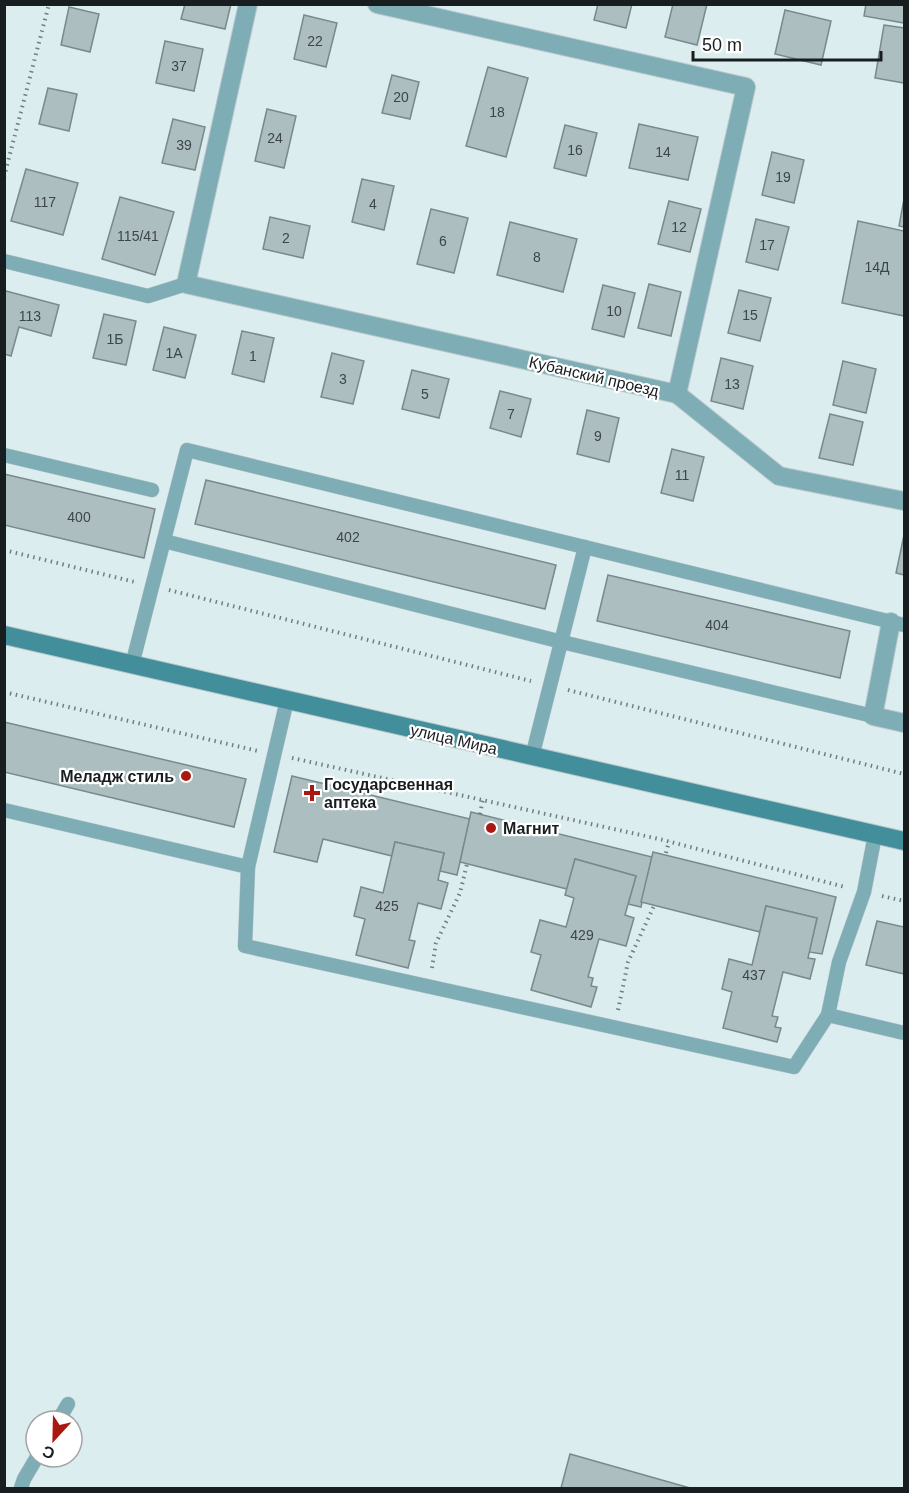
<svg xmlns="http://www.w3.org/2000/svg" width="909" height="1493" viewBox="0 0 909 1493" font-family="Helvetica,sans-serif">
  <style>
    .building { fill: #adbec1; stroke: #79898c; stroke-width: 1.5 }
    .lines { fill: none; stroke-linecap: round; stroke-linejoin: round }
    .lane-casing { stroke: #b9c8cb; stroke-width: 15 }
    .street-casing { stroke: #b9c8cb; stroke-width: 20 }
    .secondary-casing { stroke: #b9c8cb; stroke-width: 20 }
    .path { stroke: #737e81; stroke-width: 4; stroke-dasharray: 1.5 4.5; stroke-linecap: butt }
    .lane { stroke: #7eadb5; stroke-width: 14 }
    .street { stroke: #7eadb5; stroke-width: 18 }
    .secondary { stroke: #428f9b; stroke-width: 18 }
    .poi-dot { fill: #aa1911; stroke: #fff; stroke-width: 2 }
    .labels { text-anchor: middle; stroke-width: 4.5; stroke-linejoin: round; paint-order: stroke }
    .number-label { font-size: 14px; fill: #3d4648 }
    .street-label { font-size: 16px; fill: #181e20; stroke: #fff }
    .poi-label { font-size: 16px; font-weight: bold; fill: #181e20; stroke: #fff; text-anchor: start }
  </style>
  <rect width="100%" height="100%" fill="#dcedf0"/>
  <g class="building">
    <path d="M185,4H231L225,29L181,19Z"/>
    <path d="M598,4H632L626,28L594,20Z"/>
    <path d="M673,4H707L697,45L665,37Z"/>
    <path d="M866,4H904V23L864,16Z"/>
    <path d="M69,7L99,14L90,52L61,45Z"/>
    <path d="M785,10L831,21L821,65L775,54Z"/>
    <path d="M304,15L337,23L326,67L294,59Z"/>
    <path d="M884,25L904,28V83L875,78Z"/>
    <path d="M165,41L203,49L194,91L156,83Z"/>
    <path d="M488,67L528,78L506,157L466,146Z"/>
    <path d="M392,75L419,82L410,119L382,113Z"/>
    <path d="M48,88L77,94L69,131L39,124Z"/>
    <path d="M267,109L296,116L284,168L255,161Z"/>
    <path d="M173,119L205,127L195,170L162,163Z"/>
    <path d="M639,124L698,137L688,180L629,168Z"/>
    <path d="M565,125L597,133L586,176L554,168Z"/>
    <path d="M772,152L804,160L794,203L762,195Z"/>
    <path d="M26,169L78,183L63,235L11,221Z"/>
    <path d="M362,179L394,186L384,230L352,222Z"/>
    <path d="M120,197L174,212L155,275L102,259Z"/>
    <path d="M904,199V227L899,226Z"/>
    <path d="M669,201L701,209L690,252L658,244Z"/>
    <path d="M431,209L468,218L454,273L417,264Z"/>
    <path d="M270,217L310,226L303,258L263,249Z"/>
    <path d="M756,219L789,227L778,270L746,262Z"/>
    <path d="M858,221L904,231V316L842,303Z"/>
    <path d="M510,222L577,239L563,292L497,275Z"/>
    <path d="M649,284L681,292L671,336L638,328Z"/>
    <path d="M603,285L635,293L624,337L592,329Z"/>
    <path d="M739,290L771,298L760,341L728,333Z"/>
    <path d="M6,291L59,305L51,336L19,327L11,356L4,354V295Z"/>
    <path d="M104,314L136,321L126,365L93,358Z"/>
    <path d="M164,327L196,335L185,378L153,370Z"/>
    <path d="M242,331L274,338L264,382L232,374Z"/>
    <path d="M332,353L364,361L353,404L321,397Z"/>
    <path d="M721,358L753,366L743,409L711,401Z"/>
    <path d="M843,361L876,369L866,413L833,405Z"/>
    <path d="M412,370L449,379L439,418L402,409Z"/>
    <path d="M500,391L531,399L521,437L490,428Z"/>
    <path d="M587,410L619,418L609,462L577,454Z"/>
    <path d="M830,414L863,422L853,465L819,458Z"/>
    <path d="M672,449L704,457L693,501L661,493Z"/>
    <path d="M4,474L155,509L144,558L4,525Z"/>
    <path d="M206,480L556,565L545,609L195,524Z"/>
    <path d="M904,535V575L896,573Z"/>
    <path d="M608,575L850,631L840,678L597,621Z"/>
    <path d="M4,722L246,779L234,827L4,772Z"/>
    <path d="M292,776L470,819L457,875L440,871L444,853L395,842L392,856L323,839L317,862L274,852Z"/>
    <path d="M471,812L652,857L641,907L628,904L636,876L575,859L567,889L460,862Z"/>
    <path d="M395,842L444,853L438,880L448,883L441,909L418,903L409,940L415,941L408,968L356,955L365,919L354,916L361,887L383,893Z"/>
    <path d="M653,852L836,897L822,954L809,952L817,918L766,906L760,932L641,902Z"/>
    <path d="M575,859L636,876L625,915L634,918L626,946L599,939L588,977L593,978L591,986L597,987L591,1007L531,990L541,955L531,952L540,920L566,927L574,898L565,895Z"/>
    <path d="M766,906L817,918L808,958L815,959L810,979L783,972L772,1016L778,1017L775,1027L781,1028L777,1042L723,1028L732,992L722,989L729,959L752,965Z"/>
    <path d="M877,921L904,927V974L866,965Z"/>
    <path d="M570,1454L690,1488H561Z"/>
  </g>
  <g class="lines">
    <g class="lane-casing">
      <g id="lane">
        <path d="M4,261L148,296L186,284"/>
        <path d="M4,455L152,490"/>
        <path d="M164,541L562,642L873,716"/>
        <path d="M132,665L187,450L904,625"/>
        <path d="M287,700L248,867L245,946L794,1067L828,1015L839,962L864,892L875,835"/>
        <path d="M532,757L585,547"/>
        <path d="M4,810L248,867"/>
        <path d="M828,1015L904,1033"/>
        <path d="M58,1421L68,1404"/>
        <path d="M21,1488L24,1479L37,1457"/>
      </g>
    </g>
    <g class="street-casing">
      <g id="street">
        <path d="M248,4L186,284L677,394L746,87L377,4"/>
        <path d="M677,394L779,476L904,501"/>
        <path d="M891,622L873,716L904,723"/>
      </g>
    </g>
    <g class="secondary-casing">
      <path id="secondary" d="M4,635L904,841"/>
    </g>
    <g class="path">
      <path d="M4,177L49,4"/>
      <path d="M4,550L135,582"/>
      <path d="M169,590L531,681"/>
      <path d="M568,690L904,774"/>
      <path d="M4,692L258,751"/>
      <path d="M292,758L659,839L845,887"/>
      <path d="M480,814L483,799"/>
      <path d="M666,853L669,841"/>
      <path d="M882,896L904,901"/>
      <path d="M432,968L436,943L460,893L467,864"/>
      <path d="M618,1010L628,962L654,906"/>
    </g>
    <use href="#lane" class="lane"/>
    <use href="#street" class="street"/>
    <use href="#secondary" class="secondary"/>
  </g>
  <g class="poi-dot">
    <circle cx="186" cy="776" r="6"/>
    <path d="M309 784h6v6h6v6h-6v6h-6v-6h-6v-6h6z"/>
    <circle cx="491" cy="828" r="6"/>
  </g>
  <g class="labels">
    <g class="number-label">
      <text x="315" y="46">22</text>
      <text x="179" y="71">37</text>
      <text x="401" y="102">20</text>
      <text x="497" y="117">18</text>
      <text x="275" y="143">24</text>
      <text x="184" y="150">39</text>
      <text x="575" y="155">16</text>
      <text x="663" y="157">14</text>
      <text x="783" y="182">19</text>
      <text x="45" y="207">117</text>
      <text x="373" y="209">4</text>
      <text x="679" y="232">12</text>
      <text x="138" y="241">115/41</text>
      <text x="286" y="243">2</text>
      <text x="443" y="246">6</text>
      <text x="767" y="250">17</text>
      <text x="537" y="262">8</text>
      <text x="877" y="272">14Д</text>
      <text x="614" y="316">10</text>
      <text x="750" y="320">15</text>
      <text x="30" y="321">113</text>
      <text x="115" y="344">1Б</text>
      <text x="174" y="358">1А</text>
      <text x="253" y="361">1</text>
      <text x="343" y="384">3</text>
      <text x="732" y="389">13</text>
      <text x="425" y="399">5</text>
      <text x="511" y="419">7</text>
      <text x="598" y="441">9</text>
      <text x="682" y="480">11</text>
      <text x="79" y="522">400</text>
      <text x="348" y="542">402</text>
      <text x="717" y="630">404</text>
      <text x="387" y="911">425</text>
      <text x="582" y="940">429</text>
      <text x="754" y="980">437</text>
    </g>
    <g class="street-label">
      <text transform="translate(594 376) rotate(13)" y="6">Кубанский проезд</text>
      <text transform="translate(454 739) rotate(13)" y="6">улица Мира</text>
    </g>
    <g class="poi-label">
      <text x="174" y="782" text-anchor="end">Меладж стиль</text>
      <text x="324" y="790">Государсвенная<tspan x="324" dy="18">аптека</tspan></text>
      <text x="503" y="834">Магнит</text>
    </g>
  </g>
  <rect width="909" height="1493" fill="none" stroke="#181e20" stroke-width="12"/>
  <g transform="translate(54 1439) rotate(202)"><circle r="28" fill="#ffffff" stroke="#a3a5a6" stroke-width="1.5"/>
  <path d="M0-4.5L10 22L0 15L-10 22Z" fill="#aa1911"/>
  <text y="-9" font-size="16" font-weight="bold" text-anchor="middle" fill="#181e20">С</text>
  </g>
  <path d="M693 51v9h188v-9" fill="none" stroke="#181e20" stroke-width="3"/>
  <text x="702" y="51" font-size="18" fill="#181e20" stroke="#ffffff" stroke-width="4.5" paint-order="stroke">50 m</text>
</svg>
